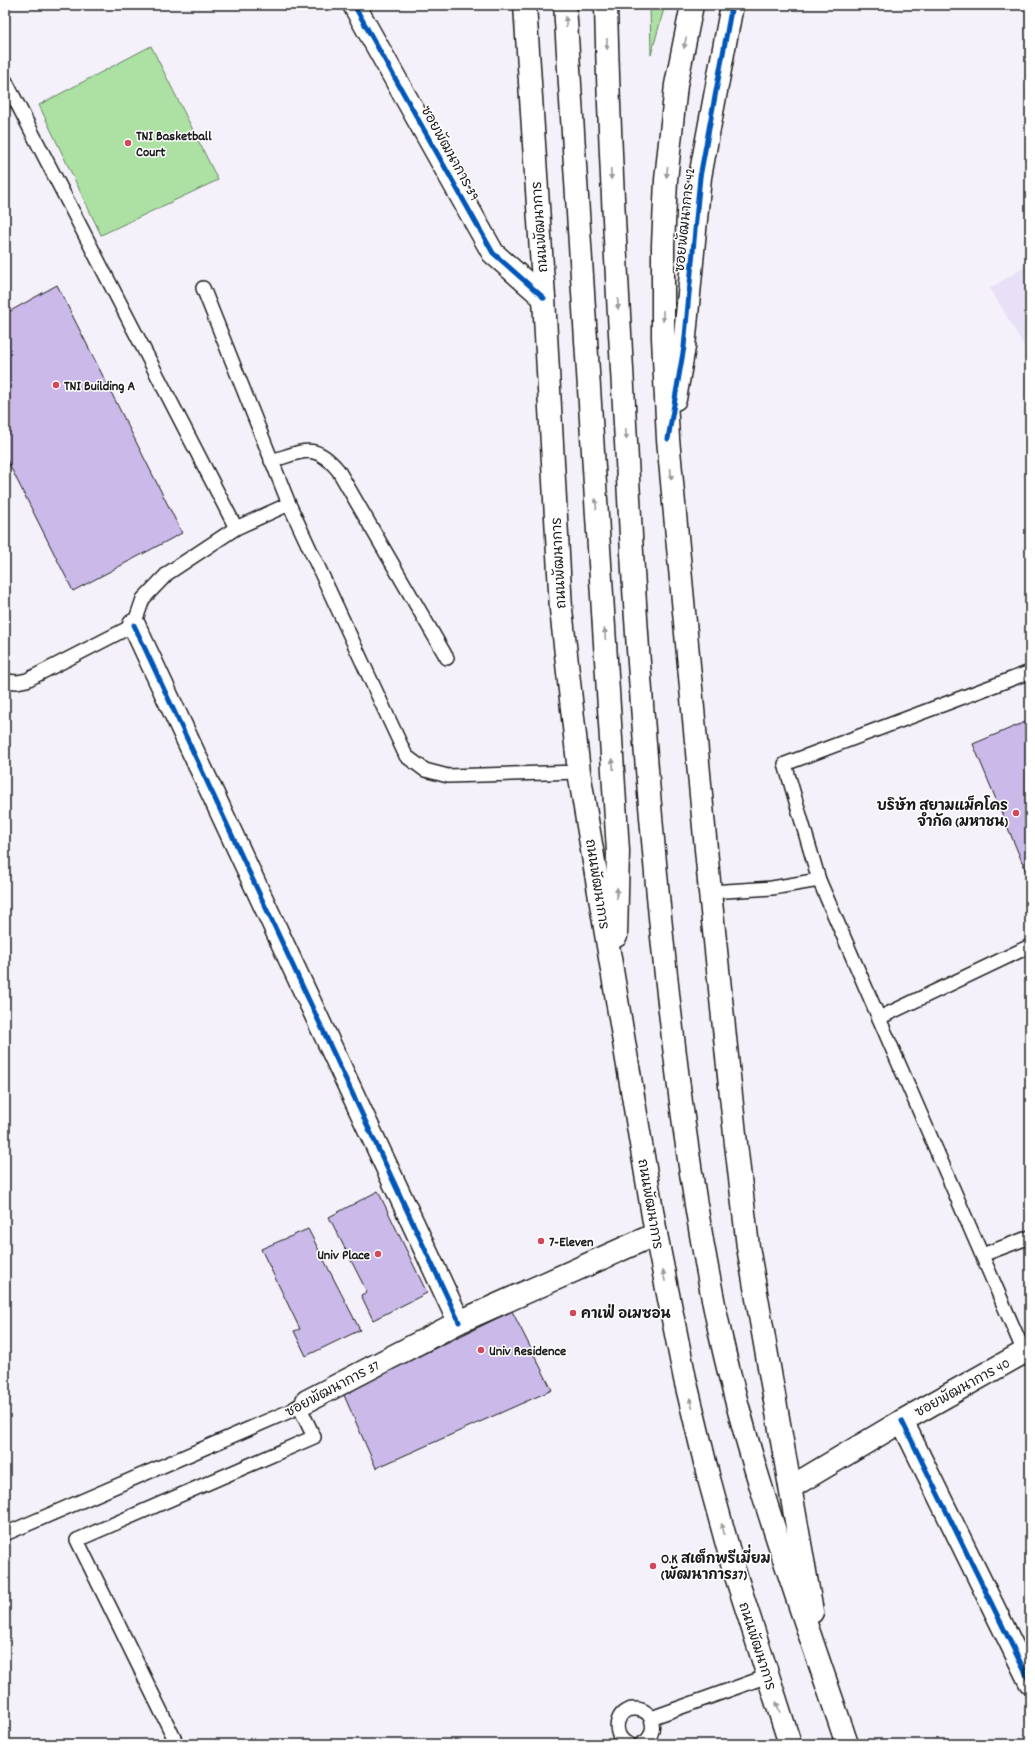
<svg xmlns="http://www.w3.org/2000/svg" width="1035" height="1749" viewBox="0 0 1035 1749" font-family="Dekko,'Playpen Sans Thai',sans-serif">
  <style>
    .built { fill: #e8e0f6 }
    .green { fill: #ace1a3; stroke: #647e60 }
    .building { fill: #cbb9e9; stroke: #1c1c1c }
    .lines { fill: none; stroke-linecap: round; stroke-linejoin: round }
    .lane-casing { stroke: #1c1c1c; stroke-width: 16 }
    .street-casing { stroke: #1c1c1c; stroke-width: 25 }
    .secondary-casing { stroke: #1c1c1c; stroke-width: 25 }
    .lane { stroke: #fff; stroke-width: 13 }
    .street { stroke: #fff; stroke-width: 22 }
    .secondary { stroke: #fff; stroke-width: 22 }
    .cycleway-casing { stroke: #fff; stroke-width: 8 }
    .cycleway { stroke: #0057b8; stroke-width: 5 }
    .oneway { fill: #999 }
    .poi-dot { fill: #d1495b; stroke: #fff; stroke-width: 1.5 }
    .labels { text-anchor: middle; stroke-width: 3; stroke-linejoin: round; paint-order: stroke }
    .poi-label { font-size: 14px; font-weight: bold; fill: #1c1c1c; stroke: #fff; text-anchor: start }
    .street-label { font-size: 14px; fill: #1c1c1c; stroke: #fff }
  </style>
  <rect width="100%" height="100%" fill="#f5f1fb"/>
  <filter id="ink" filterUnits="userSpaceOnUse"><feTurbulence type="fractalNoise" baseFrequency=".025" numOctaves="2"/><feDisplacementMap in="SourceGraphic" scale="8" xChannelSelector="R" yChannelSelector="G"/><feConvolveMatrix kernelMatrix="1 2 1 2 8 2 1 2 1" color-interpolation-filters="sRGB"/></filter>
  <g filter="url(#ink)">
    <path class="built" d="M1030,264V356L990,288Z"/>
    <g class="green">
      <path d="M650,5H665L651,55Z"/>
      <path d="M151,46L218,180L101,235L39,105Z"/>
    </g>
    <g class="building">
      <path d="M57,285L182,533L73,591L5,456V314Z"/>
      <path d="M1030,720V881L973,744Z"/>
      <path d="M378,1191L427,1293L373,1320L361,1295L367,1292L329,1217Z"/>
      <path d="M308,1229L360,1330L306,1356L294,1331L300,1329L261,1249Z"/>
      <path d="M512,1311L552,1390L376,1468L343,1393Z"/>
    </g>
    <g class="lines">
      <g class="lane-casing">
        <g id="lane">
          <path d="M5,80L236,528"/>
          <path d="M203,288L289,504L406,756L425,770L448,776L579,772"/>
          <path d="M271,461C302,452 314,441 338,470L447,658"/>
          <path d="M5,681L17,682L27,680L134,625L143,599L168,573L236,528L289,504"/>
          <path d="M710,892L772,888L819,880"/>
          <path d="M879,1018L1030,946"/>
          <path d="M982,1255L1030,1237"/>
          <path d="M1024,1352L819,880L785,764L1030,672"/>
          <path d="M5,1534L290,1411L307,1401"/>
          <path d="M651,1718L768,1676"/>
          <path d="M177,1744L77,1540L314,1437L299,1406"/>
          <path d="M629,1744C610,1737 615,1707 636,1709C656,1710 658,1737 641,1744"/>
        </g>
      </g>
      <g class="street-casing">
        <g id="street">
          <path d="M354,5L493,253L544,298"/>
          <path d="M134,625L459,1322"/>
          <path d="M307,1401L459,1322L656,1234"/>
          <path d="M902,1421L1030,1682"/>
          <path d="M791,1487L902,1421L1030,1349"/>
        </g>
      </g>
      <g class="secondary-casing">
        <g id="secondary">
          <path d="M525,5L544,298L561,609L579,772L656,1234L685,1379L708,1475L734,1570L790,1744"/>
          <path d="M565,5L618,851L616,936"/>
          <path d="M606,5C610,182 622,359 631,536C638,663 648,790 660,917C674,1058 691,1199 721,1338C752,1477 802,1610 847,1744"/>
          <path d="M692,5L676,85L666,180L663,245V338L668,439L710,892L736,1144L748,1247L812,1612"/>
          <path d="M675,399L684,347L700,177L732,5"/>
        </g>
      </g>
      <use href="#lane" class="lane"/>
      <use href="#street" class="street"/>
      <use href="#secondary" class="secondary"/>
      <g class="cycleway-casing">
        <g id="cycleway">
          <path d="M354,5L493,253L544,298"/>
          <path d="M668,439L684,347L700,177L732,5"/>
          <path d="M134,625L459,1322"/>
          <path d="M902,1421L1030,1682"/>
        </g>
      </g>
      <use href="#cycleway" class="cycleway"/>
    </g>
    <defs><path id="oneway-solid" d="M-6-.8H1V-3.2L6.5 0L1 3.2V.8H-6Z"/></defs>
    <g class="oneway">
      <use href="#oneway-solid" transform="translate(566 22) rotate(-94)"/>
      <use href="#oneway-solid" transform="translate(685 43) rotate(101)"/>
      <use href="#oneway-solid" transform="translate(607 44) rotate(89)"/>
      <use href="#oneway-solid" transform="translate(667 172) rotate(96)"/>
      <use href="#oneway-solid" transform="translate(611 174) rotate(87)"/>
      <use href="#oneway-solid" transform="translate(618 304) rotate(87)"/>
      <use href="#oneway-solid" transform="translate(663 316) rotate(90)"/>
      <use href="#oneway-solid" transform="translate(626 434) rotate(87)"/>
      <use href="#oneway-solid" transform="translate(671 474) rotate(85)"/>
      <use href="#oneway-solid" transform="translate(596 504) rotate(-94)"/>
      <use href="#oneway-solid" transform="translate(605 634) rotate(-94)"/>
      <use href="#oneway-solid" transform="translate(613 764) rotate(-94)"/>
      <use href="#oneway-solid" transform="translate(617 893) rotate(-89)"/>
      <use href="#oneway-solid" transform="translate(664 1276) rotate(-101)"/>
      <use href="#oneway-solid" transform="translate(691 1403) rotate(-104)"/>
      <use href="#oneway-solid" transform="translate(723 1529) rotate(-105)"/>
      <use href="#oneway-solid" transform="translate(778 1707) rotate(-109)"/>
    </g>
  </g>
  <g class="poi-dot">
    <circle cx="128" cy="143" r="4"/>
    <circle cx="56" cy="385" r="4"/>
    <circle cx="1016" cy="813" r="4"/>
    <circle cx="541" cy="1241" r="4"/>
    <circle cx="378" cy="1254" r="4"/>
    <circle cx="573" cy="1313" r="4"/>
    <circle cx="481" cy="1350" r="4"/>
    <circle cx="653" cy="1566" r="4"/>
  </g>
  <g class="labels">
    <g class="poi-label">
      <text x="136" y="140">TNI Basketball<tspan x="136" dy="16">Court</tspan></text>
      <text x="64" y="390">TNI Building A</text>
      <text x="1008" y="810" text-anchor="end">บริษัท สยามแม็คโคร<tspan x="1008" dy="16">จำกัด (มหาชน)</tspan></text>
      <text x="549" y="1246">7-Eleven</text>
      <text x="370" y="1259" text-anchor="end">Univ Place</text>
      <text x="581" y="1318">คาเฟ่ อเมซอน</text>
      <text x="489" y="1355">Univ Residence</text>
      <text x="661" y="1563">O.K สเต็กพรีเมี่ยม<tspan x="661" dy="16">(พัฒนาการ37)</tspan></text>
    </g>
    <g class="street-label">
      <text transform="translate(451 153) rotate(61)" y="5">ซอยพัฒนาการ 39</text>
      <text transform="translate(684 220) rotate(-84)" y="5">ซอยพัฒนาการ 42</text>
      <text transform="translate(539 227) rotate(-94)" y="5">ถนนพัฒนาการ</text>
      <text transform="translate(558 563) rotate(-93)" y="5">ถนนพัฒนาการ</text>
      <text transform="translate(598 884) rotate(81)" y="5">ถนนพัฒนาการ</text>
      <text transform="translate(651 1204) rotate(80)" y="5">ถนนพัฒนาการ</text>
      <text transform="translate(962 1387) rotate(-29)" y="5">ซอยพัฒนาการ 40</text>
      <text transform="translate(332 1388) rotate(-28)" y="5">ซอยพัฒนาการ 37</text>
      <text transform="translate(758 1646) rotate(72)" y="5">ถนนพัฒนาการ</text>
    </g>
  </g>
  <rect width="1035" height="1749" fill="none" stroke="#fff" stroke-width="20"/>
  <rect x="10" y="10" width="1015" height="1729" fill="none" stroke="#1c1c1c" stroke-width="1.5" filter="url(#ink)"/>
</svg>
